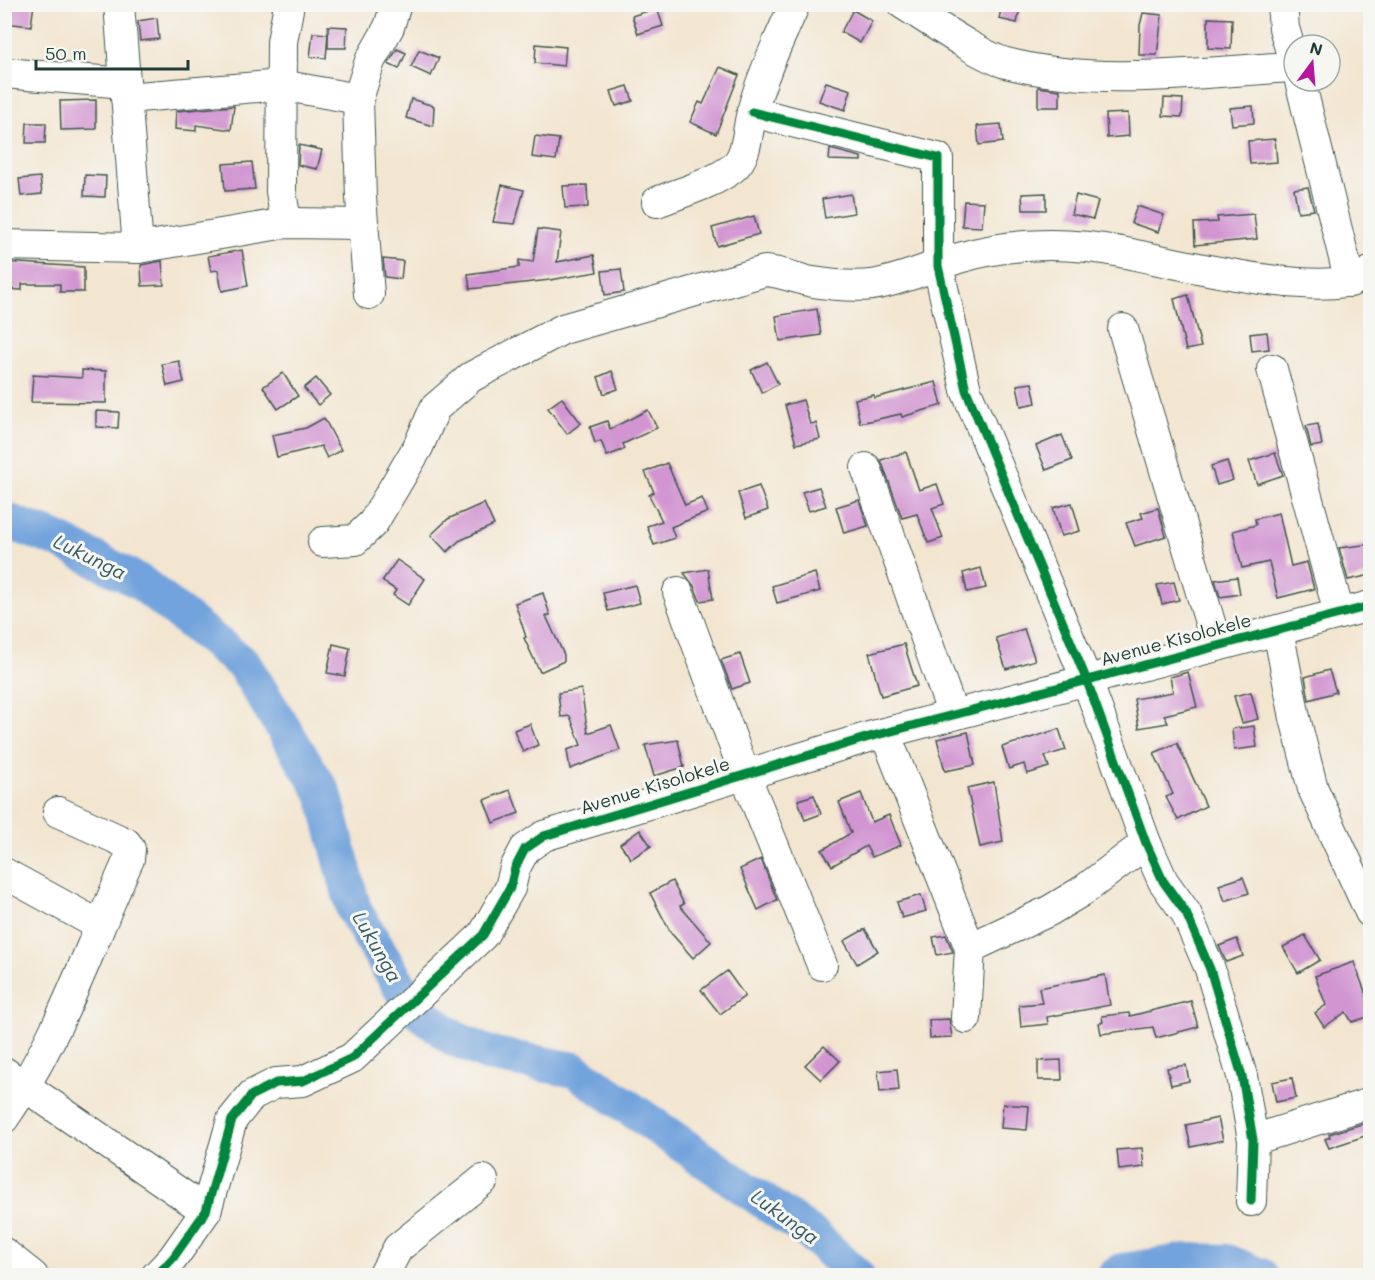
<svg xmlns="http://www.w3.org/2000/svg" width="1375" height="1280" viewBox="0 0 1375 1280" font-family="Mali,sans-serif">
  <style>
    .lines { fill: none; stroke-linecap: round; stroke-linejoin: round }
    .river { stroke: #72a3dc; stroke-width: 36 }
    .building { fill: #d295d2 }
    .minor-casing { stroke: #3f564c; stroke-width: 32 }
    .minor { stroke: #fff; stroke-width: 30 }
    .cycleway-casing { stroke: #f6f6f2; stroke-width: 13 }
    .cycleway { stroke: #00873e; stroke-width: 9 }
    .labels { text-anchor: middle; stroke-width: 6; stroke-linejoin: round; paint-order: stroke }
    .street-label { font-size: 18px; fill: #1f3d34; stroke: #f6f6f2 }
    .water-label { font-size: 20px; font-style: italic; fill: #385c66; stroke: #f6f6f2 }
  </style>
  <rect width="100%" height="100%" fill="#f6f6f2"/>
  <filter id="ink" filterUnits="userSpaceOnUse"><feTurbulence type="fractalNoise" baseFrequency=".0167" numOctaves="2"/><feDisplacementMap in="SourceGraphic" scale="12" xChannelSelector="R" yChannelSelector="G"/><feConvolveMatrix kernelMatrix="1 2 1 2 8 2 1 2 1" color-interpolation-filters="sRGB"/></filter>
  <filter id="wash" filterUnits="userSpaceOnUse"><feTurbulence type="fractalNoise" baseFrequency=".008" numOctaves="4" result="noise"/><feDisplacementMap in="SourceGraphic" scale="24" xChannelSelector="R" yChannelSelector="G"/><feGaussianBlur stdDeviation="1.35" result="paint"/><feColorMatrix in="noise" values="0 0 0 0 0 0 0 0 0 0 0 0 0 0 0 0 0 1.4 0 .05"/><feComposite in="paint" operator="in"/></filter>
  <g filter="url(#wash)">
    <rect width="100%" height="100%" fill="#f3e6d1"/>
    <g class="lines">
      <g class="river">
        <path d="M4,520L56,539L140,582L244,665L324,794L354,910L411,1005L453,1038L489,1054L575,1070L815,1237L857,1276"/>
        <path d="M1115,1276L1122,1271L1187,1261L1227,1262L1261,1276"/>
      </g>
    </g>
    <g id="blocks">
      <g class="building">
        <path d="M4,4H34L31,26L4,23Z"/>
        <path d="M1002,4H1021L1017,23L999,19Z"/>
        <path d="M657,8L663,26L638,34L632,16Z"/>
        <path d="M853,10L872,21L860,43L841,32Z"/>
        <path d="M1143,13L1162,15L1157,55H1139L1140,25Z"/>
        <path d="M157,18L159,39L140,41L138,21Z"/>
        <path d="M1208,18L1232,19L1231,49L1208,48Z"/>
        <path d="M328,26L347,27L346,48H328Z"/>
        <path d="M313,33L328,34L326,58L310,57Z"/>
        <path d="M536,44L566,47L564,66L535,63Z"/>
        <path d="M397,49L406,53L399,69L388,64Z"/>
        <path d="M419,50L439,58L431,76L411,67Z"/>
        <path d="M720,67L739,75L716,134L690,122L699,102L703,104Z"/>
        <path d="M826,82L851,90L845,110L819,101Z"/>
        <path d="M628,86L633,101L616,106L611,91Z"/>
        <path d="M1038,87L1060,90V107H1038Z"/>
        <path d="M1164,98L1183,99L1182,117L1163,116Z"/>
        <path d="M411,99L434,106L433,126L406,118Z"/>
        <path d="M96,100V129L61,130L60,101Z"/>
        <path d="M234,106L231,130L196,125V131L175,129L176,111Z"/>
        <path d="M1253,106L1254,123L1232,125L1230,108Z"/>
        <path d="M1128,113L1129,136L1107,138L1106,114Z"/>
        <path d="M27,123H46L45,143H26Z"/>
        <path d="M1001,124L1003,142L979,145L977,126Z"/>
        <path d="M535,136L559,139L556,160L532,157Z"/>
        <path d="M1275,139L1277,162L1250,164L1248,141Z"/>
        <path d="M299,145L322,150L317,169L298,165Z"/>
        <path d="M830,149L861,157V161L829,160Z"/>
        <path d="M252,162L255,189L225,191L223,164Z"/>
        <path d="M85,175L106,176L105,197L84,196Z"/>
        <path d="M40,177L42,194L21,196L19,179Z"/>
        <path d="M502,185L524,190L515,224L493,222Z"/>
        <path d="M587,185L588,207L565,208L563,186Z"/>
        <path d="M1308,187L1314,210L1298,212L1294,189Z"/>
        <path d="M1046,193V210H1023L1022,194Z"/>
        <path d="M851,194L854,213L825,218L822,199Z"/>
        <path d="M1076,195L1098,201L1093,219L1071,214Z"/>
        <path d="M964,201L984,202L982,227L962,226Z"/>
        <path d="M1137,206L1164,215L1158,232L1131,223Z"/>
        <path d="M1254,214L1257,239L1195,245L1194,223L1218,222L1217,217Z"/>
        <path d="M754,216L759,234L717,246L712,228Z"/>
        <path d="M538,229L561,232L557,262L594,255L597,272L550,280L470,289L468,274L519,267V260L533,262Z"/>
        <path d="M242,250L248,286L222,291L218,270L211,271L208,256Z"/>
        <path d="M383,259L403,261L401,279L385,277Z"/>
        <path d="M162,261L164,285L142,286L141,265Z"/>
        <path d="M4,262L84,267V292H60V284H22V290L4,289Z"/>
        <path d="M621,269L624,292L605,295L602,271Z"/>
        <path d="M1188,295L1201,347L1186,350L1174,299Z"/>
        <path d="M817,309L821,335L780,341L776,316Z"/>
        <path d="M1267,332L1269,349L1252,351L1250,334Z"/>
        <path d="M179,361L184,382L167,386L162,364Z"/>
        <path d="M767,362L778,384L762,393L751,370Z"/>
        <path d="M82,370L106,371V403L31,402L33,375L82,378Z"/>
        <path d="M612,371L618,389L604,394L598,377Z"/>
        <path d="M283,373L298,396L278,409L263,387Z"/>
        <path d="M316,378L330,395L318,405L304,388Z"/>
        <path d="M936,382L942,405L902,417L901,414L860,423L855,399L874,395V398Z"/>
        <path d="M1032,383L1036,403L1021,406L1017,385Z"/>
        <path d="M562,398L581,423L567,434L548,408Z"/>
        <path d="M803,400L810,424L816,423L820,439L796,444L785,405Z"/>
        <path d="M648,410L657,428L623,444L625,449L607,456L601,441L595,443L590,427L607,421L610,429Z"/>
        <path d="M96,411L119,412L118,428L96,427Z"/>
        <path d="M324,418L341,450L327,458L321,446L277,457L272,435L306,428Z"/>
        <path d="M1318,424L1322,445L1311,447L1306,426Z"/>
        <path d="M1062,435L1072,460L1046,470L1036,446Z"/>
        <path d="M906,452L919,490L937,484L944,504L932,508L943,538L928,543L917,514L902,518L881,460Z"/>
        <path d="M1275,453L1283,475L1257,484L1249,461Z"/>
        <path d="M1227,461L1233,480L1217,485L1211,466Z"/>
        <path d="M667,463L685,505L702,498L708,512L671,527L675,538L654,545L647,526L662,521L649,495L654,492L645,472Z"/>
        <path d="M759,486L768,510L746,518L738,493Z"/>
        <path d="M819,487L826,506L809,511L802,492Z"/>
        <path d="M859,500L868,526L844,533L836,507Z"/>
        <path d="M484,503L494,525L459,541L447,552L431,535L448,519Z"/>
        <path d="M1072,503L1080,531L1061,536L1053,508Z"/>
        <path d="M1158,508L1166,536L1135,546L1126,523L1143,518L1141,513Z"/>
        <path d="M1279,513L1291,566L1307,562L1314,589L1278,598L1269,562L1242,568L1233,531L1256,525L1255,519Z"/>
        <path d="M1371,544V575L1348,580L1339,548Z"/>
        <path d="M397,560L425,579L408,605L393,595L396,590L382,581Z"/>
        <path d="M981,568L986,588L967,592L963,573Z"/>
        <path d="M708,569L713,599L700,601L694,586L684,573Z"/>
        <path d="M815,573L820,591L777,603L772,586Z"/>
        <path d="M1237,577L1240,594L1220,597L1215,580Z"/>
        <path d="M1174,582L1179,600L1162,604L1157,585Z"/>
        <path d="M635,585L640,603L608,611L603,593Z"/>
        <path d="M543,593L550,615L546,616L564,655V661L540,672L524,638L526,637L515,603Z"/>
        <path d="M1024,629L1035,660L1006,669L996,638Z"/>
        <path d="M333,644L350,648L345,676L327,673Z"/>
        <path d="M904,644L917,686L881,696L869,653Z"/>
        <path d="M740,654L750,683L732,689L721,660Z"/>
        <path d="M1329,670L1336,692L1309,700L1305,677Z"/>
        <path d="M1188,672L1197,707L1164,715L1168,723L1139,728L1134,699L1173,692L1170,677Z"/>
        <path d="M581,689L588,733L611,725L620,750L570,769L567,750L581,745L570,716L561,717L558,693Z"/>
        <path d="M1251,692L1258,719L1242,723L1234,696Z"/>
        <path d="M530,724L538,745L523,752L514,730Z"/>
        <path d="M1254,726L1257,747L1234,750L1232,729Z"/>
        <path d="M1059,729L1066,750L1045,756L1049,767L1027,774L1024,764L1009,769L1002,747Z"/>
        <path d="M968,732L975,765L945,771L937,739Z"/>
        <path d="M678,740L684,767L654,776L645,745Z"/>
        <path d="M1177,743L1206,806L1178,820L1166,797L1173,794L1154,753Z"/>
        <path d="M994,782L1003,842L980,847L967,788Z"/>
        <path d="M510,790L519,813L493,823L484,800Z"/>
        <path d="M861,793L872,822L889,815L901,845L872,857L866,846L832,866L822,850L851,833L839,802Z"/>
        <path d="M814,795L821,814L805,820L798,800Z"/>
        <path d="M640,830L651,846L631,859L620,844Z"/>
        <path d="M761,859L777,900L758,910L740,869Z"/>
        <path d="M1243,877L1249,893L1225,901L1219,885Z"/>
        <path d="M672,881L684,904L680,906L711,942L693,958L671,933L650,893Z"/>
        <path d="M921,895L926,911L902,918L897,902Z"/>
        <path d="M865,929L878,951L857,964L844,941Z"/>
        <path d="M946,935L953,952L937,955L933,937Z"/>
        <path d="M1305,935L1320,960L1298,973L1283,947Z"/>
        <path d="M1237,939L1243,956L1226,962L1219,946Z"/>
        <path d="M1354,962L1367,997L1371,996V1016L1352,1022L1346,1012L1324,1027L1315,1013L1326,1005L1315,976Z"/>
        <path d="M727,971L745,996L720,1014L701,990Z"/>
        <path d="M1105,975L1110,1005L1047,1017L1048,1024L1021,1027L1019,1005L1042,1003L1039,988Z"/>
        <path d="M1191,1001L1198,1027L1156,1038L1153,1027L1101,1034L1099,1023L1103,1022L1102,1016L1129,1013L1130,1016Z"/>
        <path d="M949,1019L952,1037L930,1038L929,1020Z"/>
        <path d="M824,1046L840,1061L821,1080L805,1065Z"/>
        <path d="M1061,1060L1062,1080H1038V1061Z"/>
        <path d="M1186,1065L1189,1081L1171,1085L1167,1068Z"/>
        <path d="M897,1069L899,1090L880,1092L878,1071Z"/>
        <path d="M1292,1078L1296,1098L1276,1102L1272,1082Z"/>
        <path d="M1003,1104L1029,1106L1027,1130L1001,1128Z"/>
        <path d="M1218,1118L1223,1140L1191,1147L1186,1125Z"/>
        <path d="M1371,1121V1134L1329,1148L1325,1139L1330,1137L1329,1134Z"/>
        <path d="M1142,1148L1144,1167L1119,1170L1117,1150Z"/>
      </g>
    </g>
  </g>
  <g filter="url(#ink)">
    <use href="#blocks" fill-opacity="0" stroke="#3f564c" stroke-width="1.5"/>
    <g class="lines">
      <g class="minor-casing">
        <g id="minor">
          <path d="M119,4L138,248"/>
          <path d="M903,4C929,20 980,56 1006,63C1099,87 1200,72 1294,67"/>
          <path d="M1282,4L1284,28L1294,62"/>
          <path d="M4,73L125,83"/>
          <path d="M1300,81L1350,282"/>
          <path d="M126,98L281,85L358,99"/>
          <path d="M752,112L938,158V266L966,390L1087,681L1146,843L1163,881L1186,913L1210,969L1242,1076L1248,1111L1253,1140L1251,1201"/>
          <path d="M657,202C682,192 712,184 733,168C748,156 747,130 752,112C762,75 779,40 795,4"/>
          <path d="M286,223L281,191L282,42L289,4"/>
          <path d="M4,245L138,248L286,223L363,224"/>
          <path d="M369,294L361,198L358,99L370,61L389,27L396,4"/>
          <path d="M1123,329L1217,646"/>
          <path d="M1272,369L1339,613"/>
          <path d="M866,468L953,715"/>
          <path d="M323,542L355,540L373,523L418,447L435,408L471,377L563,329L765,271C783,272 796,279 813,282C832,285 853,287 872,285C903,280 930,267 959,258C1011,242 1069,242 1121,252C1169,261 1335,304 1370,272"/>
          <path d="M678,592L745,775L822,965"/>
          <path d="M1278,630L1295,718L1313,789L1370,912"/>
          <path d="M885,733L970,948L966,1018"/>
          <path d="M4,873L99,925"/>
          <path d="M970,948L1049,911L1084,890L1146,843"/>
          <path d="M4,1072L206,1211"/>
          <path d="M4,1118C59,1040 90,945 129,859L130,849L126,843L58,812"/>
          <path d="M1253,1140L1370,1103"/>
          <path d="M4,1253L33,1276"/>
          <path d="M156,1276L173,1258L206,1211L232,1120L252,1095L276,1083L303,1081L352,1058L483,935L510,888L515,868L525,849L544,836L869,737L1370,606"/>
          <path d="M383,1276L398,1248L483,1180"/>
        </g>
      </g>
      <use href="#minor" class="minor"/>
      <g class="cycleway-casing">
        <g id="cycleway">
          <path d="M752,112L938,158V266L966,390L1087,681L1146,843L1163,881L1186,913L1210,969L1242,1076L1248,1111L1253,1140L1251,1201"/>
          <path d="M156,1276L173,1258L206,1211L232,1120L252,1095L276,1083L303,1081L352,1058L483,935L510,888L515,868L525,849L544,836L869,737L1370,606"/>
        </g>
      </g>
      <use href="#cycleway" class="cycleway"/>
    </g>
  </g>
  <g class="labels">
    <g class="street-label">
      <text transform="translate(1176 640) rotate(-15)" y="6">Avenue Kisolokele</text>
      <text transform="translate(655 786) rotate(-17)" y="6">Avenue Kisolokele</text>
    </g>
    <g class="water-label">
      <text transform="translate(90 557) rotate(26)" y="7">Lukunga</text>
      <text transform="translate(377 947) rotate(60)" y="7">Lukunga</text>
      <text transform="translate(785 1217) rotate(36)" y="7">Lukunga</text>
    </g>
  </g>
  <rect width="1375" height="1280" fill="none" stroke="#f6f6f2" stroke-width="24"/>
  <g transform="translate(1312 63) rotate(16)"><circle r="28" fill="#f6f6f2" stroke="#a0aca6" stroke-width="1.5"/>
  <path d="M0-4.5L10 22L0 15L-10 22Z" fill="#b5179e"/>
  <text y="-9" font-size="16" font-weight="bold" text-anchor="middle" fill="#1f3d34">N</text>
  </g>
  <path d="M36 60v9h152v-9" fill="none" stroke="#1f3d34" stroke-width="3"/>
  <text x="45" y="60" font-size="18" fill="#1f3d34" stroke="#f6f6f2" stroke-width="4.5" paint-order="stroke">50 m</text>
</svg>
